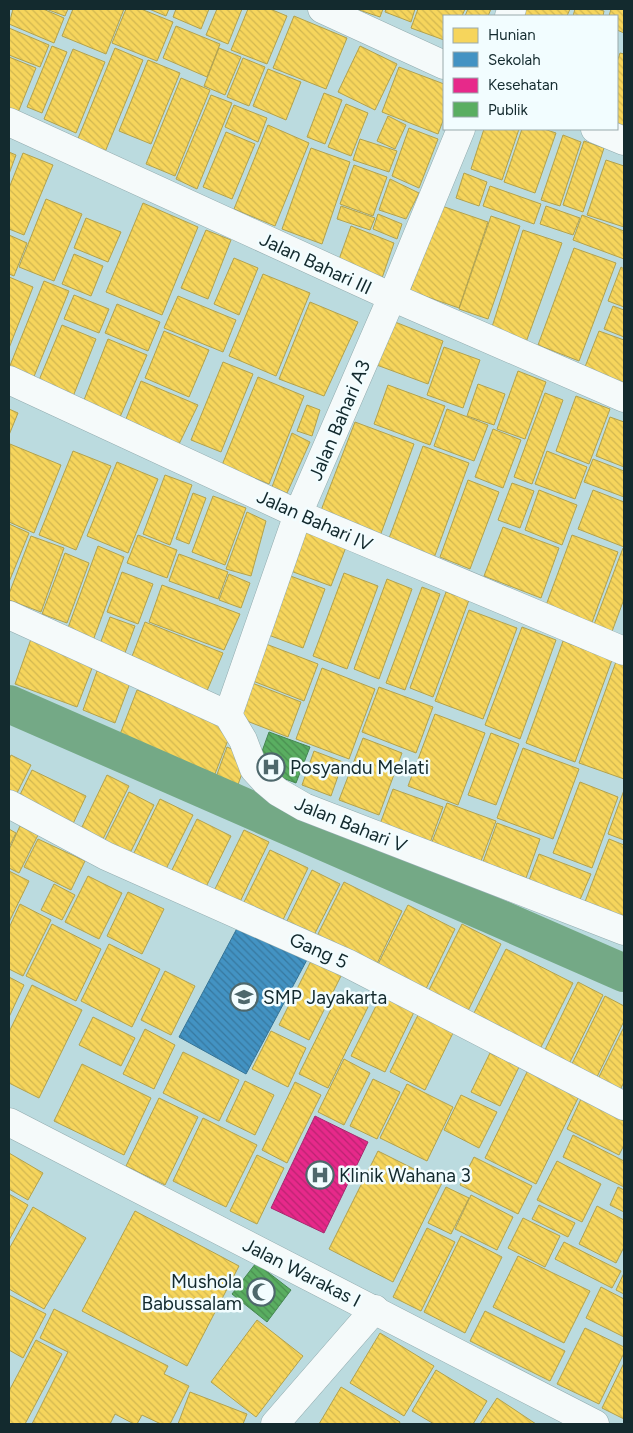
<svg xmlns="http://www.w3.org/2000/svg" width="633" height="1433" viewBox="0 0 633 1433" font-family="Figtree,sans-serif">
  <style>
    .homes { fill: url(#homes-back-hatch); stroke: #b2a24e }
    .schools { fill: url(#schools-back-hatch); stroke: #357496 }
    .health { fill: url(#health-back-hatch); stroke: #a7296e }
    .public { fill: url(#public-back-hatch); stroke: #458652 }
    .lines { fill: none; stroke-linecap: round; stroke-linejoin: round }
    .canal { stroke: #74a986; stroke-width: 38 }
    .minor-casing { stroke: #92abae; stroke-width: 29 }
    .tertiary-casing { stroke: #92abae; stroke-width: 29 }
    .minor { stroke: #f5fafa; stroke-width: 28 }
    .tertiary { stroke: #f5fafa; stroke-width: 28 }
    .labels { text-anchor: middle; stroke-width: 5; stroke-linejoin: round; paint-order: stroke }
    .street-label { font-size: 19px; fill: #132a2e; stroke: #f2fdff }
    .poi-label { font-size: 19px; fill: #132a2e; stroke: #f2fdff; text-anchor: start }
  </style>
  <defs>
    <pattern id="homes-back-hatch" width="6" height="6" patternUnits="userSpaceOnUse" patternTransform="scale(1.25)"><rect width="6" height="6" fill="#f6d55c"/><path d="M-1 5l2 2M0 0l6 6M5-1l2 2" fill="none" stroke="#d2b750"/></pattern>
    <pattern id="schools-back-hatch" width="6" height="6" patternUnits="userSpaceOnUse" patternTransform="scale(1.25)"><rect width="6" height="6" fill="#4393c3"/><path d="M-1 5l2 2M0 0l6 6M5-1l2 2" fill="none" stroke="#37789f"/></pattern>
    <pattern id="health-back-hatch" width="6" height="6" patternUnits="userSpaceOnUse" patternTransform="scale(1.25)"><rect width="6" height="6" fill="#e7298a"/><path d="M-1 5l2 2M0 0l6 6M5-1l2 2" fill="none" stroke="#ba2371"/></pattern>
    <pattern id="public-back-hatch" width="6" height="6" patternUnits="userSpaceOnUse" patternTransform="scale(1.25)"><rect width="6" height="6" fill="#5aae61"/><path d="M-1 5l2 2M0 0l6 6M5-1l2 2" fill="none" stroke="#498e50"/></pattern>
  </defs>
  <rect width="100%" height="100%" fill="#bbdbdf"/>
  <g class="homes">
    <path d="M13,9H43L64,18L54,43L9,24Z"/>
    <path d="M46,9H68L65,16Z"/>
    <path d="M73,9H124L106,54L62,36Z"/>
    <path d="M126,9H141L173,22L157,61L112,43Z"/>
    <path d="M149,9H169L166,16Z"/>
    <path d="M176,9H209L201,29L173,17Z"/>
    <path d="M217,9H242L228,44L206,35Z"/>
    <path d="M248,9H270L287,16L267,64L231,50Z"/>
    <path d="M356,9H383L380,17Z"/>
    <path d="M386,9H415L411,22L385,12Z"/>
    <path d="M418,9H465L462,16H444V40L411,28Z"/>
    <path d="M468,9H491L488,16H465Z"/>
    <path d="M523,9H570L567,16H520Z"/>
    <path d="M575,9H597L604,11L603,16H573Z"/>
    <path d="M611,9H624V33L617,30V16H609Z"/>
    <path d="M294,16L347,38L326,89L273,68Z"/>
    <path d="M176,26L220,44L207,77L163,58Z"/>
    <path d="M9,28L49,45L40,67L9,55Z"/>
    <path d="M52,46L67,52L42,113L27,107Z"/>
    <path d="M360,46L397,64L375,110L338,92Z"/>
    <path d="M115,48L143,60L105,152L77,141Z"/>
    <path d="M219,48L241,57L225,95L204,86Z"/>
    <path d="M73,49L105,62L76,133L44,119Z"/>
    <path d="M620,53L624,54V129H617V62Z"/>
    <path d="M9,57L36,68L17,115L9,111Z"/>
    <path d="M243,58L265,67L249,106L227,97Z"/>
    <path d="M148,60L180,73L151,144L119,131Z"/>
    <path d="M399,67L444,84V118L438,134L382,112Z"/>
    <path d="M268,69L301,82L286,120L253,106Z"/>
    <path d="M181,78L210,90L175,176L146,164Z"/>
    <path d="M324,93L342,100L325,144L307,137Z"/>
    <path d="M211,95L232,103L197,189L176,179Z"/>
    <path d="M346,104L368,113L351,156L328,147Z"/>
    <path d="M234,105L267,118L258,142L225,127Z"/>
    <path d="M388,116L406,125L395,149L377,141Z"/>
    <path d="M268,125L309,143L275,226L234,209Z"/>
    <path d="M409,128L438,139L419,188L392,176Z"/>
    <path d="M484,129H519L502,180L471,169Z"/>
    <path d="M522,129H544L556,133L535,193L504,182Z"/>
    <path d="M226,132L255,144L232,199L203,187Z"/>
    <path d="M563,135L581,142L560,206L541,200Z"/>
    <path d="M360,139L397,151L389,172L353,160Z"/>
    <path d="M584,141L604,148L583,212L563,205Z"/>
    <path d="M311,148L350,162L322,244L282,229Z"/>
    <path d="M9,152L16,155L9,174Z"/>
    <path d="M23,153L53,165L24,235L9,229V188Z"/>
    <path d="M606,160L624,166V227L587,215Z"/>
    <path d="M354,165L387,177L373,216L340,204Z"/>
    <path d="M464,173L487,182L479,206L456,198Z"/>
    <path d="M390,179L419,193L406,219L379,210Z"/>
    <path d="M490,186L541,204L534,224L483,206Z"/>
    <path d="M46,199L82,214L54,281L19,267Z"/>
    <path d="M143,203L198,227L162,315L106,292Z"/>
    <path d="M439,205L488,222L459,308L410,291Z"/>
    <path d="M341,206L375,218L370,230L337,219Z"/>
    <path d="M546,206L580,218L573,235L540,224Z"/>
    <path d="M378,214L402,224L397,239L373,229Z"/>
    <path d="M582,215L624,231V259L573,240Z"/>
    <path d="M491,216L520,226L488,319L459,309Z"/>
    <path d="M86,218L121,232L108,262L74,248Z"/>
    <path d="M351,226L394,243L381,281L337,265Z"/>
    <path d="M206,230L231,240L208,299L181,288Z"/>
    <path d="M523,230L562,243L525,345L491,330Z"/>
    <path d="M9,235L27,243L14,276L9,274Z"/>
    <path d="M574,248L616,263L579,361L538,345Z"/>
    <path d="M74,254L103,266L91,296L62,284Z"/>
    <path d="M234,258L258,268L239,315L214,304Z"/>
    <path d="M621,267L624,269V307L608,301Z"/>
    <path d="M263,274L310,293L276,376L229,356Z"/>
    <path d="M9,277L33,287L9,348Z"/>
    <path d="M44,281L69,291L33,379L9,368Z"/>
    <path d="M74,295L109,309L99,333L64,319Z"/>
    <path d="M178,296L236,320L223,352L164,328Z"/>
    <path d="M310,302L358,322L324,396L279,379Z"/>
    <path d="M117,304L160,322L148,351L105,333Z"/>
    <path d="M613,306L624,310V337L604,329Z"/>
    <path d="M390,320L443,341L428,384L374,364Z"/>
    <path d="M62,325L96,339L72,399L37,385Z"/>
    <path d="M164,331L209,350L189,397L145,378Z"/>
    <path d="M599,331L624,340V387L583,372Z"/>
    <path d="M108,339L147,355L120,417L84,400Z"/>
    <path d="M444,347L480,360L463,408L427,395Z"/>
    <path d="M223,362L253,374L221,452L191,440Z"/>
    <path d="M518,371L546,382L525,439L497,429Z"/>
    <path d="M258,377L304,396L269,484L222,465Z"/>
    <path d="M141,381L198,405L179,444L126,419Z"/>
    <path d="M478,384L505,394L494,425L467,416Z"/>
    <path d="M388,385L445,406L430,445L374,424Z"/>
    <path d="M545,393L563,400L532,484L514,477Z"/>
    <path d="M576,396L610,409L589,464L556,451Z"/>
    <path d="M307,405L320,410L312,436L297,431Z"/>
    <path d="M9,409L18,413L9,435Z"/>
    <path d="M447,409L488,425L474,461L434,446Z"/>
    <path d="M610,417L624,422V467L596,456Z"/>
    <path d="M355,422L414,444L380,536L320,513Z"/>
    <path d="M493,429L521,440L503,488L475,477Z"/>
    <path d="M292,433L310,442L287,493L272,487Z"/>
    <path d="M10,444L61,465L34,533L9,522Z"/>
    <path d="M423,446L469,463L434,558L388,541Z"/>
    <path d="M73,451L111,466L76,550L39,535Z"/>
    <path d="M547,451L587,467L575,499L535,484Z"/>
    <path d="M593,459L624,471V497L584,482Z"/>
    <path d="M117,462L158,479L128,553L87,536Z"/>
    <path d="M165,475L192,485L170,545L143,534Z"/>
    <path d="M468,480L499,492L470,569L440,557Z"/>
    <path d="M512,483L534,491L520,528L498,520Z"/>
    <path d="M539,490L577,505L562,545L525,530Z"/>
    <path d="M593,490L624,502V547L578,529Z"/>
    <path d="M193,493L206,498L189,544L176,539Z"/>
    <path d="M213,496L246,508L225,565L192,552Z"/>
    <path d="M247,512L266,521L251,576L226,569Z"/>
    <path d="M9,524L29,533L9,582Z"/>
    <path d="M503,527L559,548L541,598L484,576Z"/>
    <path d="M303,531L346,547L331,586L288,570Z"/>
    <path d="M138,535L177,550L167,578L127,563Z"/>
    <path d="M572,535L618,552L591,625L545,608Z"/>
    <path d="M31,536L64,548L41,612L9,600V594Z"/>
    <path d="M98,546L124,557L91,646L65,636Z"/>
    <path d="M623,548H624V599L610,637L592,630Z"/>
    <path d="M65,553L89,563L67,623L42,614Z"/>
    <path d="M179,554L228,572L218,599L169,581Z"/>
    <path d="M122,572L153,584L138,624L107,612Z"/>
    <path d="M344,573L378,586L347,669L313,656Z"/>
    <path d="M229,574L250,583L241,608L219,600Z"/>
    <path d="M288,575L325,589L303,648L266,634Z"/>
    <path d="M387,579L412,589L379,679L354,669Z"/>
    <path d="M162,585L240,614L224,650L149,622Z"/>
    <path d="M422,587L440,594L405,690L386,683Z"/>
    <path d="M446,592L469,600L433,697L410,688Z"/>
    <path d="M469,610L517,628L483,719L435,701Z"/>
    <path d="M110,617L135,626L122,661L97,652Z"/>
    <path d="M145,622L223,653L204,698L128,667Z"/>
    <path d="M522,627L556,640L520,739L485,725Z"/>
    <path d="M31,639L94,663L77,707L15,684Z"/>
    <path d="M563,641L612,660L575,762L526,743Z"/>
    <path d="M266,644L318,664L304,701L253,681Z"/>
    <path d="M617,659L624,662V779L579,763Z"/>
    <path d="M322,668L375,689L349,759L296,739Z"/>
    <path d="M97,671L130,683L115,723L83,710Z"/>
    <path d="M247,681L301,702L288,737L234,716Z"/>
    <path d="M379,687L433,707L416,753L362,732Z"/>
    <path d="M137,690L233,727L215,774L119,737Z"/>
    <path d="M435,714L485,733L458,805L408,786Z"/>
    <path d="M491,733L519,744L496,805L468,795Z"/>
    <path d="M363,738L402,753L379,815L339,800Z"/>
    <path d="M227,747L248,756L233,799L211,791Z"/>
    <path d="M523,748L579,769L553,839L497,818Z"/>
    <path d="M314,751L343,762L331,796L302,785Z"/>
    <path d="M11,755L31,765L14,799L9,797V760Z"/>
    <path d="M32,770L86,796L71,828L17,801Z"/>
    <path d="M107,775L129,786L102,841L80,831Z"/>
    <path d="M580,782L618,797L592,868L553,853Z"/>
    <path d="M393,789L443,807L430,843L380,824Z"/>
    <path d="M624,790V840L608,834Z"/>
    <path d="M129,792L154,805L129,855L104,842Z"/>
    <path d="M160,799L193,815L164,873L132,857Z"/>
    <path d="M447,803L496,821L481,861L432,842Z"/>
    <path d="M197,819L231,836L203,893L169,876Z"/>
    <path d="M497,823L540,839L526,878L483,862Z"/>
    <path d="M20,826L38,835L19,873L9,868V850Z"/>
    <path d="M9,829L16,833L9,847Z"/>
    <path d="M244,830L269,842L236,910L211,897Z"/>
    <path d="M38,839L85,861L71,890L24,867Z"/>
    <path d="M609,839L624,845V923L583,907Z"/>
    <path d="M270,850L308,868L280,926L242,906Z"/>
    <path d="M539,854L591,874L579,902L528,883Z"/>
    <path d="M312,870L340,884L311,941L284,927Z"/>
    <path d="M9,871L29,881L9,922Z"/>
    <path d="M88,876L122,893L99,939L65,922Z"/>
    <path d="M344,882L402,911L374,970L315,940Z"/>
    <path d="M54,884L75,895L62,920L41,910Z"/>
    <path d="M128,892L164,909L142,954L107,936Z"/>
    <path d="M20,904L51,920L23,976L9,969V928Z"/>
    <path d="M408,905L455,929L422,997L374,972Z"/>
    <path d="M52,924L101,949L76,1001L26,976Z"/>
    <path d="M462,924L501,944L466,1015L426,996Z"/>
    <path d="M109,944L160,969L132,1027L81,1001Z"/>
    <path d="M506,949L573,983L538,1053L471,1019Z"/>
    <path d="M314,955L344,970L309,1040L279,1025Z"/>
    <path d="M165,971L195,986L171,1035L141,1020Z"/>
    <path d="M9,977L24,985L9,1017Z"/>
    <path d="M578,982L603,995L567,1068L542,1056Z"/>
    <path d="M32,985L82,1010L39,1098L9,1083V1032Z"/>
    <path d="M339,993L368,1007L328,1088L299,1074Z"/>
    <path d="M381,996L414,1012L385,1072L351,1056Z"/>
    <path d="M605,996L624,1006V1021L594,1083L569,1070Z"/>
    <path d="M418,1015L453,1033L425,1090L390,1072Z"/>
    <path d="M93,1017L135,1038L121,1066L79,1045Z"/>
    <path d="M624,1027V1082L617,1096L595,1085Z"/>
    <path d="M145,1029L175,1045L154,1089L123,1074Z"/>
    <path d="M271,1031L306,1048L288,1087L252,1069Z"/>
    <path d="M183,1052L239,1080L219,1121L163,1093Z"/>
    <path d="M490,1053L519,1067L500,1106L471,1092Z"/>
    <path d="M344,1059L370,1073L344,1125L318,1112Z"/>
    <path d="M82,1064L151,1098L124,1155L54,1121Z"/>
    <path d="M528,1070L579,1096L536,1184L485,1158Z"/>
    <path d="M373,1079L400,1092L377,1139L350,1126Z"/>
    <path d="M245,1081L274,1095L255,1135L226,1121Z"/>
    <path d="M295,1082L321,1095L287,1163L262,1150Z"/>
    <path d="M407,1084L453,1107L427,1161L380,1138Z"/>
    <path d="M461,1095L497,1112L479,1148L444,1130Z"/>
    <path d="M159,1098L198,1117L165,1185L126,1166Z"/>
    <path d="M581,1099L624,1121V1145L619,1155L567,1129Z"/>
    <path d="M203,1118L257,1145L226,1207L173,1181Z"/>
    <path d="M573,1135L624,1161V1187L563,1157Z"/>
    <path d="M378,1151L442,1183L393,1282L329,1249Z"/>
    <path d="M9,1153L43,1173L28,1200L9,1189Z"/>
    <path d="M257,1155L284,1168L257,1224L230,1211Z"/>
    <path d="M474,1157L532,1186L518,1214L460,1185Z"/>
    <path d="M557,1161L601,1184L582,1222L537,1200Z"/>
    <path d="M446,1187L469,1198L451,1234L428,1223Z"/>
    <path d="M618,1187L624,1190V1212L610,1205Z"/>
    <path d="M9,1194L28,1205L9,1240Z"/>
    <path d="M471,1195L513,1217L497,1250L455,1229Z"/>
    <path d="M539,1205L575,1223L568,1237L532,1219Z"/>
    <path d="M597,1206L624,1220V1247L616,1263L579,1244Z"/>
    <path d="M33,1207L86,1238L44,1309L9,1289V1249Z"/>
    <path d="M135,1211L239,1266L187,1366L82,1311Z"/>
    <path d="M523,1218L560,1236L545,1267L508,1248Z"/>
    <path d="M427,1228L455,1242L421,1311L393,1297Z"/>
    <path d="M461,1236L502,1257L465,1333L424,1312Z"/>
    <path d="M564,1242L621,1271L612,1288L555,1259Z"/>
    <path d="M518,1256L590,1291L564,1343L493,1307Z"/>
    <path d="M624,1273V1294L616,1290Z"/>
    <path d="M601,1287L624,1299V1337L586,1318Z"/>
    <path d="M9,1295L46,1314L23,1358L9,1350Z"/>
    <path d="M54,1309L168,1366L164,1374L189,1386L170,1424H161L142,1415L137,1424H134L115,1414L110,1424H32L68,1352L40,1338Z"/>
    <path d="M485,1311L565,1351L550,1381L470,1341Z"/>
    <path d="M257,1320L303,1356L256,1417L211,1382Z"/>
    <path d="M585,1328L624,1347V1353L599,1404L557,1384Z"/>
    <path d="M380,1333L434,1366L404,1416L350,1383Z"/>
    <path d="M36,1340L62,1354L25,1424H9V1391Z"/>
    <path d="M624,1363V1419L602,1408Z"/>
    <path d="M436,1370L487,1401L473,1424H434L412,1411Z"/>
    <path d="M341,1387L400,1422L399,1424H319Z"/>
    <path d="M190,1392L247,1414L243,1424H178Z"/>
    <path d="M497,1398L536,1424H480Z"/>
  </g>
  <path class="schools" d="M242,919L309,956L246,1074L179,1037Z"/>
  <path class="health" d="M315,1116L368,1142L324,1233L271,1208Z"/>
  <g class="public">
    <path d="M269,732L310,747L296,783L256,768Z"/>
    <path d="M256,1263L291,1290L267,1322L232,1294Z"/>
  </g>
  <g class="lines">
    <path class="canal" d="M9,704L624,973"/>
    <g class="minor-casing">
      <g id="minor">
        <path d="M322,9L444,65"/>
        <path d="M509,16L512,9"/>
        <path d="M9,122L392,297L624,398"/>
        <path d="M595,129L624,141"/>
        <path d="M9,380L298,514L624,651"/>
        <path d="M9,615L228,715L243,740L254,769L265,781L278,792L304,807L624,931"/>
        <path d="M228,715L298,514L392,297L461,129"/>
        <path d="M9,804L106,856L347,963L624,1106"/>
        <path d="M275,1424L375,1309"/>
      </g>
    </g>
    <g class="tertiary-casing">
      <path id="tertiary" d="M9,1122L595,1424"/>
    </g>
    <use href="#minor" class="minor"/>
    <use href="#tertiary" class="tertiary"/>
  </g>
  <defs>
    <g id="hospital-ring" transform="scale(1.4375)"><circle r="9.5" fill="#f2fdff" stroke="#4e686c" stroke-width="1.5"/><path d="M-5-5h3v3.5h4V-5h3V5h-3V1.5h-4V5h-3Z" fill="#4e686c"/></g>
    <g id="school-ring" transform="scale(1.4375)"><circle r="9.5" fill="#f2fdff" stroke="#4e686c" stroke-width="1.5"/><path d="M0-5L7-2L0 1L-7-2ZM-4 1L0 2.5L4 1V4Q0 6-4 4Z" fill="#4e686c"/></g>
    <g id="mosque-ring" transform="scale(1.4375)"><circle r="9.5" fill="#f2fdff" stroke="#4e686c" stroke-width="1.5"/><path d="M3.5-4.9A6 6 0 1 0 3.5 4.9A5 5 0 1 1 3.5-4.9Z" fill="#4e686c"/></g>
  </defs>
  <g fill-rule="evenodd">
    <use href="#hospital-ring" x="271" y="767"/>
    <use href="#school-ring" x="244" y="997"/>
    <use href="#hospital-ring" x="320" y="1175"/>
    <use href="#mosque-ring" x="261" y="1292"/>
  </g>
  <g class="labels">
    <g class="street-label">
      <text transform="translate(316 263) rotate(25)" y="7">Jalan Bahari III</text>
      <text transform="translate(339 420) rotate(-67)" y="7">Jalan Bahari A3</text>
      <text transform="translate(315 520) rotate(24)" y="7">Jalan Bahari IV</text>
      <text transform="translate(351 824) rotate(22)" y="7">Jalan Bahari V</text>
      <text transform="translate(319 950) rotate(24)" y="7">Gang 5</text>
      <text transform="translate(302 1272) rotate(27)" y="7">Jalan Warakas I</text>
    </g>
    <g class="poi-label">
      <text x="290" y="774">Posyandu Melati</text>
      <text x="263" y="1004">SMP Jayakarta</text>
      <text x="339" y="1182">Klinik Wahana 3</text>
      <text x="242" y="1288" text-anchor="end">Mushola<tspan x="242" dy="22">Babussalam</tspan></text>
    </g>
  </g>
  <rect width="633" height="1433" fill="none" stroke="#132a2e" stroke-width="20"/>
  <rect x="443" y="15" width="175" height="115" fill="#f2fdff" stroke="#99a9ab"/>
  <rect x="453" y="28" width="25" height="15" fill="#f6d55c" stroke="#99a9ab"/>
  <text x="488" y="40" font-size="15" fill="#132a2e">Hunian</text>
  <rect x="453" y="52" width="25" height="15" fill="#4393c3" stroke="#99a9ab"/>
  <text x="488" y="65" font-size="15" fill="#132a2e">Sekolah</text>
  <rect x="453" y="78" width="25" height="15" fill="#e7298a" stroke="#99a9ab"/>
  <text x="488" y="90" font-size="15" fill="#132a2e">Kesehatan</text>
  <rect x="453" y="102" width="25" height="15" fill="#5aae61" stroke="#99a9ab"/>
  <text x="488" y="115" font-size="15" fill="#132a2e">Publik</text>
</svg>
